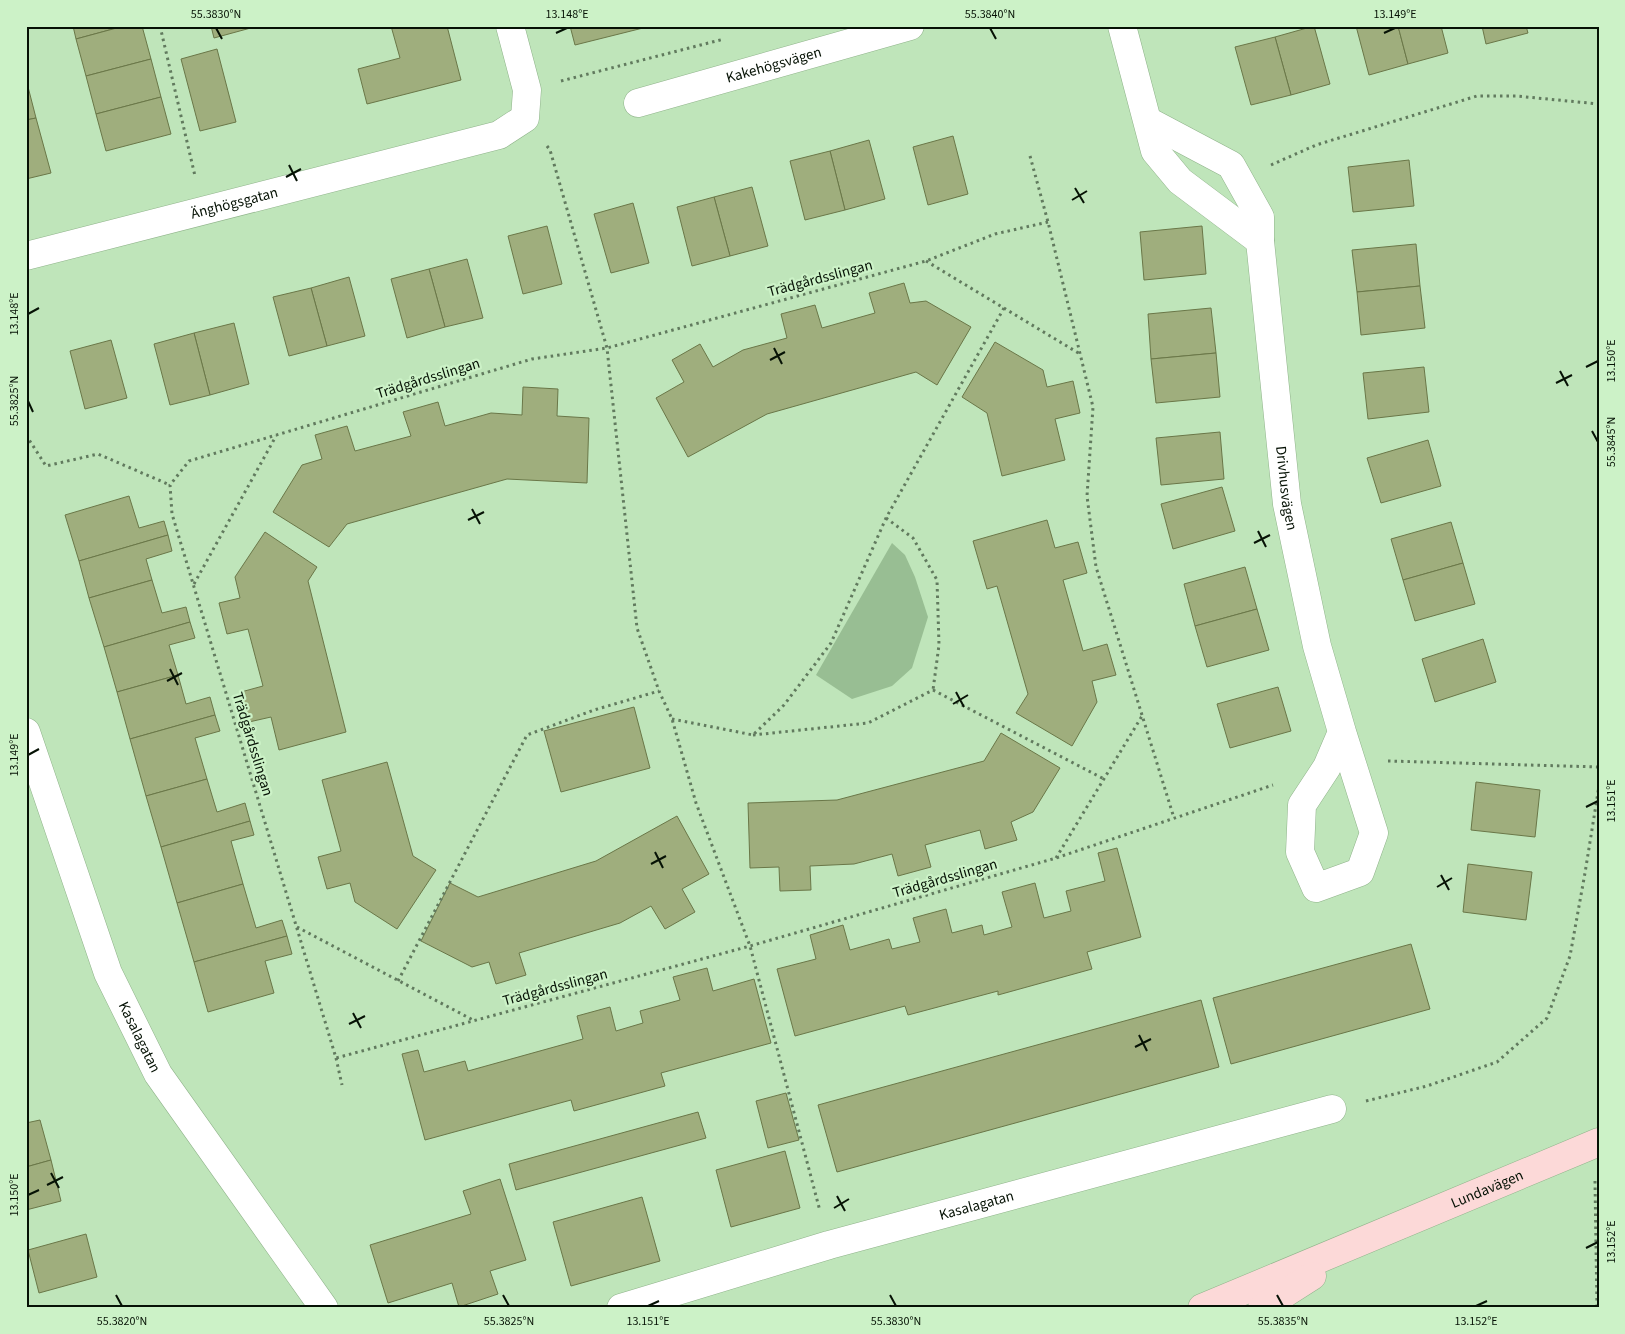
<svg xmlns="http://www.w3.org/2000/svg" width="1625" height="1334" viewBox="0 0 1625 1334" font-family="'Source Sans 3',sans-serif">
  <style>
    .green { fill: #98be93 }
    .building { fill: #9fae7d; stroke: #6a7748 }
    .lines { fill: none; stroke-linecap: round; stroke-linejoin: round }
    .minor-casing { stroke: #8fb38a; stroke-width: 29 }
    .secondary-casing { stroke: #8fb38a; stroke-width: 29 }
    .path { stroke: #617a5e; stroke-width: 3; stroke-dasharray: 2.5 4; stroke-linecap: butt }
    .minor { stroke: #fff; stroke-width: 28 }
    .secondary { stroke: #fcd9d8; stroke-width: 28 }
    .ticks { fill: none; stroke: #061205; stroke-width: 2 }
    .labels { text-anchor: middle; stroke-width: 4.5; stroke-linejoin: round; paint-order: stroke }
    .street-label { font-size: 15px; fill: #061205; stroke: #ccf2c7 }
    .neatline { fill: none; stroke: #061205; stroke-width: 2 }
    .ticks-label { font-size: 12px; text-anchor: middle; fill: #061205 }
  </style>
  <rect width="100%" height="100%" fill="#bfe5ba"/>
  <path class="green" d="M892,543L905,555L915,577L928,617L912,668L892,686L852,699L816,675Z"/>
  <g class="building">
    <path d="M73,26H124L76,39Z"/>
    <path d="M124,26H142L151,59L86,76L76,39Z"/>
    <path d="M211,26H258L214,38Z"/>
    <path d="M391,26H447L461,80L367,104L358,69L400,58Z"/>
    <path d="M570,26H651L575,45Z"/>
    <path d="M1314,26L1330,84L1291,95L1275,37Z"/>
    <path d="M1356,26H1398L1408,64L1369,75Z"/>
    <path d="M1398,26H1441L1448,53L1408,64Z"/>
    <path d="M1482,26H1526L1528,33L1486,44Z"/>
    <path d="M1275,37L1291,95L1251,105L1235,47Z"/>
    <path d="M217,49L236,122L200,131L181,59Z"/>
    <path d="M151,59L161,97L96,114L86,76Z"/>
    <path d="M26,79L36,118L26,120Z"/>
    <path d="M161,97L171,134L106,151L96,114Z"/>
    <path d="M36,118L51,173L26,179V120Z"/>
    <path d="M953,136L968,194L928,205L913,147Z"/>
    <path d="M869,140L885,199L845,210L830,151Z"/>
    <path d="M830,151L845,210L805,220L790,161Z"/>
    <path d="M1409,160L1414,206L1353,212L1348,167Z"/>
    <path d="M752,187L768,246L730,256L714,197Z"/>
    <path d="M714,197L730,256L692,266L677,207Z"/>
    <path d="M633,203L649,263L611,273L594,214Z"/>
    <path d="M547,226L562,284L523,294L508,236Z"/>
    <path d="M1202,226L1206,274L1144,280L1140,232Z"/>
    <path d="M1416,244L1420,286L1357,292L1352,250Z"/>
    <path d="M467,259L483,318L445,327L429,269Z"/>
    <path d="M429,269L445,327L407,338L391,279Z"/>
    <path d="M349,277L365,336L327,346L311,288Z"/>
    <path d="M904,283L910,303L926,301L971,327L937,385L916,372L767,414L688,457L656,398L684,382L672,360L700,344L713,367L743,350L787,338L781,314L815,305L822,328L875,313L869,293Z"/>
    <path d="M1420,286L1425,328L1361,335L1357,292Z"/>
    <path d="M311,288L327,346L289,356L273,297Z"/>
    <path d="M1211,308L1216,353L1151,359L1148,314Z"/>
    <path d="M234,323L249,384L210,395L194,333Z"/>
    <path d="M194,333L210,395L170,405L154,344Z"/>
    <path d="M111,340L127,398L85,409L70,351Z"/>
    <path d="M995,342L1043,370L1047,387L1073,381L1080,413L1055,419L1065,460L1002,476L987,413L962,397Z"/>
    <path d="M1216,353L1220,397L1156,403L1151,359Z"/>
    <path d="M1424,367L1429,412L1368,419L1363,373Z"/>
    <path d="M523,387L558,389L557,416L589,418L587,483L507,479L347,524L329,547L273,512L302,465L322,459L315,435L347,426L355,451L411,436L403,412L438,402L445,426L491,413L522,415Z"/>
    <path d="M1220,432L1224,479L1161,485L1156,438Z"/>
    <path d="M1428,440L1441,486L1381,503L1367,458Z"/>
    <path d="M1222,487L1235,531L1173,549L1161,504Z"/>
    <path d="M129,496L139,528L164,521L168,535L79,561L65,515Z"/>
    <path d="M1047,520L1055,548L1078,542L1087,573L1063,580L1083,651L1107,644L1116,675L1092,681L1097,702L1072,746L1016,713L1028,694L997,586L987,589L973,541Z"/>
    <path d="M1451,522L1463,563L1403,580L1391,539Z"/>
    <path d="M265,532L317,567L308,581L346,732L279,750L271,717L249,722L241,692L263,686L248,629L227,634L219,603L240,598L235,577Z"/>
    <path d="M168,535L172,551L146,559L152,580L89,598L79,561Z"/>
    <path d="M1463,563L1475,604L1415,621L1403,580Z"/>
    <path d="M1245,567L1257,609L1195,626L1184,584Z"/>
    <path d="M152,580L162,613L186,607L190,622L104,647L89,598Z"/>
    <path d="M1257,609L1269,650L1207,667L1195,626Z"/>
    <path d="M190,622L195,638L169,645L178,675L117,692L104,647Z"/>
    <path d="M1483,639L1496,682L1435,702L1422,659Z"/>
    <path d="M178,675L186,704L210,697L215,715L130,739L117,692Z"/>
    <path d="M1278,687L1291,731L1230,748L1217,704Z"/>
    <path d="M634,707L650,768L561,792L544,731Z"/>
    <path d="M215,715L220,731L195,738L207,779L146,796L130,739Z"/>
    <path d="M1001,733L1060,768L1033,812L1011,822L1017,840L985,849L980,830L925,845L931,867L898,876L892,854L854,864L810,866L811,890L780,891L779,867L750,868L748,803L837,800L984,761Z"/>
    <path d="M387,762L413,856L436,870L397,929L355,902L350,883L327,889L318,857L341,851L322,780Z"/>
    <path d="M207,779L217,812L245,803L250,821L161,847L146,796Z"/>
    <path d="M1476,782L1540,790L1535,837L1471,830Z"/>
    <path d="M677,816L709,874L682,889L695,912L665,929L651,906L620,923L519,953L526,975L496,984L489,962L472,967L421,941L450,883L478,897L596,861Z"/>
    <path d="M250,821L254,835L231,841L243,884L177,903L161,847Z"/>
    <path d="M1117,848L1141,937L1087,952L1092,969L998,995V991L908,1015L905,1006L795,1036L777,969L816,959L810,935L843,925L850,950L889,939L892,949L920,942L913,918L946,909L952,933L982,925L984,935L1012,927L1002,892L1035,883L1044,918L1071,911L1066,891L1105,881L1098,853Z"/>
    <path d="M1468,864L1532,872L1526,920L1463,912Z"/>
    <path d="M243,884L256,928L282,920L287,936L194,962L177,903Z"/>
    <path d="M287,936L292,954L265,961L274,993L208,1012L194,962Z"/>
    <path d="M1411,944L1430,1009L1231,1064L1213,998Z"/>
    <path d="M707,968L713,991L754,979L771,1043L661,1073L665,1086L574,1111L571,1100L425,1140L402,1054L418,1050L424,1072L465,1061L468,1071L583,1039L577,1016L610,1007L616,1031L643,1023L640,1011L680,1000L673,977Z"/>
    <path d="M1201,1000L1219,1067L837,1172L818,1105Z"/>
    <path d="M786,1093L799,1140L768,1148L756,1101Z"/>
    <path d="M698,1112L706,1138L516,1190L509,1164Z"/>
    <path d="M40,1120L51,1160L26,1167V1123Z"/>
    <path d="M785,1151L800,1208L731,1227L716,1170Z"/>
    <path d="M51,1160L61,1201L26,1210V1167Z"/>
    <path d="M500,1179L526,1260L490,1271L498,1294L459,1307L452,1283L388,1303L370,1245L471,1214L463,1191Z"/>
    <path d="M642,1197L660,1261L571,1286L553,1222Z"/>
    <path d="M86,1234L97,1277L39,1293L28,1250Z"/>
  </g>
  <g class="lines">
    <g class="minor-casing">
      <g id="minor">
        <path d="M1122,26L1155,151L1180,181L1260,241"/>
        <path id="s1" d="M638,103L910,26"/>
        <path id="s2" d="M1148,121L1231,165L1260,217V241L1287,504L1317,646L1342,732L1327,767L1302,805L1300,852L1316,888L1360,872L1374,833L1342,732"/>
        <path id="s3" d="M26,256L499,135L525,118L527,90L510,26"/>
        <path id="s4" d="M26,732L108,973L158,1074L324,1308"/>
        <path id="s5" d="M621,1308L829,1245L1332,1109"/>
      </g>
    </g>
    <g class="secondary-casing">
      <g id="secondary">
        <path id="s6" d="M1202,1308L1599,1142"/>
        <path d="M1262,1308L1312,1276"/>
      </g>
    </g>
    <g class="path">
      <path d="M160,26L195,176"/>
      <path d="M561,81L724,39"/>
      <path d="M547,146L550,150L607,348L637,628L659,691L672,719L696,803L750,946L820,1211"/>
      <path d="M1030,156L1048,222L1093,407L1087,496L1096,567L1174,818"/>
      <path d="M1271,165L1316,145L1477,96H1516L1599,104"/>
      <path d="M1048,222L995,234L926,261L607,348L532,359L189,461L170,485L172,514L336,1058L750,946L1056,858L1273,785"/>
      <path d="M926,261L1080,354"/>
      <path d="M26,435L46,466L98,454L170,485"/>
      <path d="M886,518L913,538L937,580L939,645L933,690"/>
      <path d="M194,584L276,436"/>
      <path d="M672,719L753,735L784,705L831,643L886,518L1004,308"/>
      <path d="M753,735L868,723L933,690L1104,779"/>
      <path d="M1388,761L1599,767"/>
      <path d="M1056,858L1142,716"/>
      <path d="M297,927L473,1020"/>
      <path d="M398,981L527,735L594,710L659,691"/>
      <path d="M336,1058L342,1085"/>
      <path d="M1366,1101L1427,1086L1497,1062L1547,1018L1570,956L1585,873L1599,786"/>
      <path d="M1595,1181L1597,1308"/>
    </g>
    <use href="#minor" class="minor"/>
    <use href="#secondary" class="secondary"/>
  </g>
  <path class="ticks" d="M216,28L222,39M990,28L996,39M556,33L567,28M1384,33L1395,28M289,165L297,181M286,177L301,169M1075,188L1084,203M1072,200L1087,191M28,314L39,308M774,348L782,364M770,360L785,352M1586,367L1598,361M1560,371L1568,386M1556,383L1572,375M28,401L33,412M1592,431L1598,442M472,509L480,524M468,520L484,512M1258,531L1266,547M1254,543L1270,535M170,669L178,685M167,681L182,673M956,692L964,707M953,704L968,695M28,755L39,749M1586,807L1598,801M655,852L663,868M651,864L666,856M1441,875L1449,890M1437,887L1452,878M353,1013L361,1028M349,1024L365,1016M1139,1035L1147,1051M1135,1047L1151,1039M51,1173L59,1188M47,1185L63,1177M28,1195L39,1190M837,1196L845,1211M834,1208L849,1199M1586,1248L1598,1242M116,1295L122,1306M503,1295L509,1306M890,1295L896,1306M1277,1295L1283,1306M648,1306L659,1301M1476,1306L1487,1301"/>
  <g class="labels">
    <g class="street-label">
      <text dy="5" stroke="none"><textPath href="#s1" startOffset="141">Kakehögsvägen</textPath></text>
      <text dy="5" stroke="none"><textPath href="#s3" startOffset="215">Änghögsgatan</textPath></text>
      <text transform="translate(820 278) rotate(-15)" y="5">Trädgårdsslingan</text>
      <text transform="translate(428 378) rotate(-17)" y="5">Trädgårdsslingan</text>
      <text dy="5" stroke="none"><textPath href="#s2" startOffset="426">Drivhusvägen</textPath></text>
      <text transform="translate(253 744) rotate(73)" y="5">Trädgårdsslingan</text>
      <text transform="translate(945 878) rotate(-16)" y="5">Trädgårdsslingan</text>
      <text transform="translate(555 987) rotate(-15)" y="5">Trädgårdsslingan</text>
      <text dy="5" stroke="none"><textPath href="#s4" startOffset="326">Kasalagatan</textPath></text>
      <text dy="5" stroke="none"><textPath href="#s6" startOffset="309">Lundavägen</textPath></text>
      <text dy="5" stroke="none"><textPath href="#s5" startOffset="370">Kasalagatan</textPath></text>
    </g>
  </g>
  <rect width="1625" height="1334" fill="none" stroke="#ccf2c7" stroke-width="55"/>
  <rect x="28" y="28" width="1570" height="1278" class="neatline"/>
  <g class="ticks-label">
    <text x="216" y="18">55.3830°N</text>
    <text x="567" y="18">13.148°E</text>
    <text x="990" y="18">55.3840°N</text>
    <text x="1395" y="18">13.149°E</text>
    <text transform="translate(14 314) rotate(-90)" y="4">13.148°E</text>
    <text transform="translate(1611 361) rotate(-90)" y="4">13.150°E</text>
    <text transform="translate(14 401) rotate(-90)" y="4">55.3825°N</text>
    <text transform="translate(1611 442) rotate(-90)" y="4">55.3845°N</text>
    <text transform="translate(14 755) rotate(-90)" y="4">13.149°E</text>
    <text transform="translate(1611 801) rotate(-90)" y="4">13.151°E</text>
    <text transform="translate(14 1195) rotate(-90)" y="4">13.150°E</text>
    <text transform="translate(1611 1242) rotate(-90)" y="4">13.152°E</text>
    <text x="122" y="1325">55.3820°N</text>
    <text x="509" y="1325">55.3825°N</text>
    <text x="648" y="1325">13.151°E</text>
    <text x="896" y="1325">55.3830°N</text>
    <text x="1283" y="1325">55.3835°N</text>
    <text x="1476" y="1325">13.152°E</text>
  </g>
</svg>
